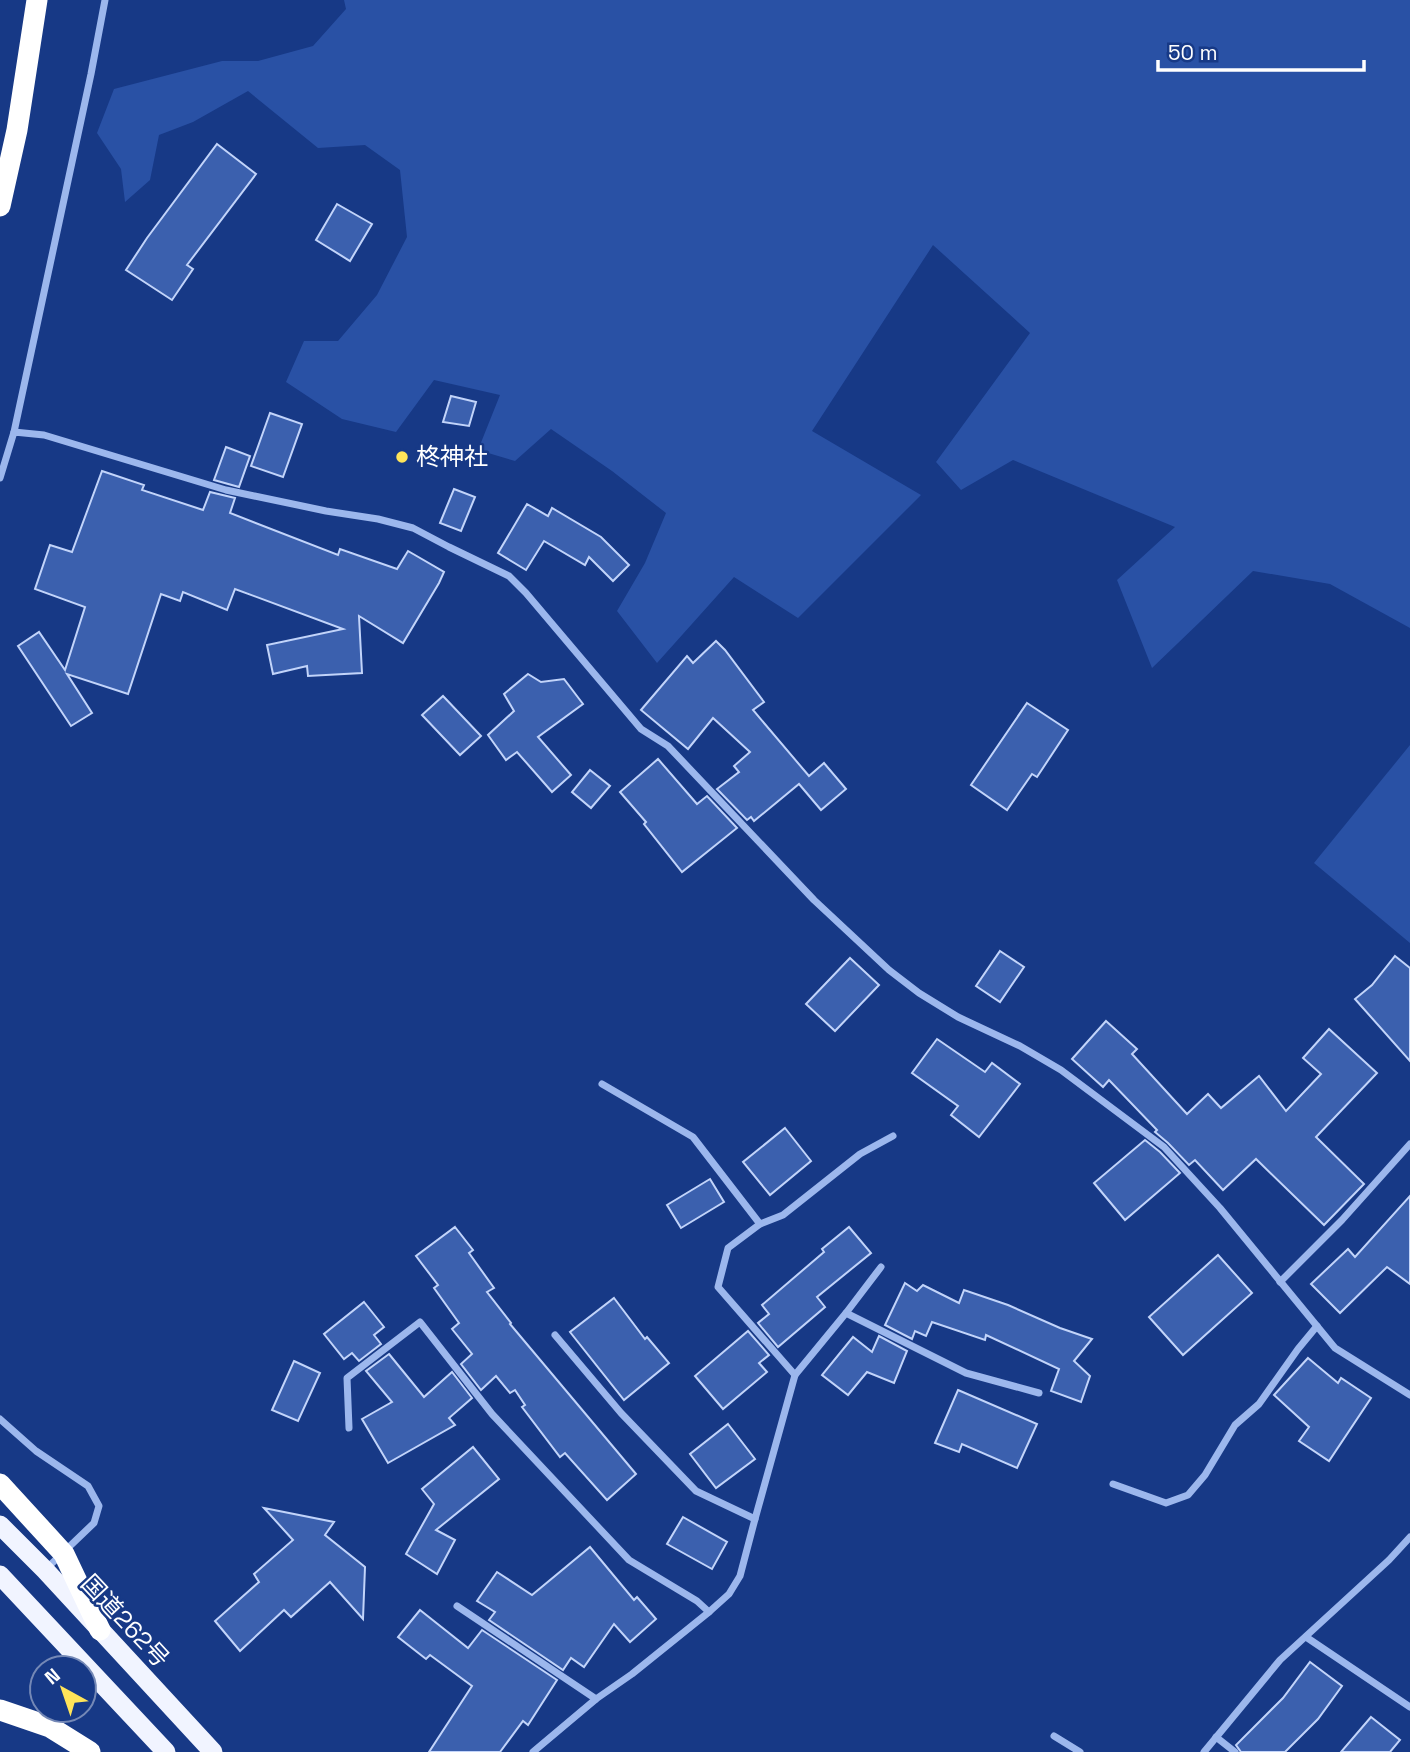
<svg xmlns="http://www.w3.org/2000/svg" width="1410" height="1752" viewBox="0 0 1410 1752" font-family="'Space Grotesk','Noto Sans JP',sans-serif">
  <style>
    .green { fill: #2951a5 }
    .building { fill: #3b60ae; stroke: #c2d4fa; stroke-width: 2 }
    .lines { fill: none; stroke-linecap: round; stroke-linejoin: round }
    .minor { stroke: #9cb7ed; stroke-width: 7 }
    .trunk { stroke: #f1f4ff; stroke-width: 19 }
    .motorway { stroke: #fff; stroke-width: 21 }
    .poi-dot { fill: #ffe459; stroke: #173986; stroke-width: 2.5 }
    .labels { text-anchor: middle; stroke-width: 5; stroke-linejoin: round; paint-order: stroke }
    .poi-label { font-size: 24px; fill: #fff; stroke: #173986; text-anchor: start }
    .street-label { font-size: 24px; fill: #fff; stroke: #173986 }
  </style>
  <rect width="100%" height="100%" fill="#173986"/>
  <g class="green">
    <path d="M344,0H1410V628L1330,584L1253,571L1152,668L1117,580L1175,527L1013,460L961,490L936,462L1030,333L933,245L812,431L921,495L798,618L734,577L657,663L617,611L645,563L666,513L612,471L551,429L515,461L478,450L500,395L434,380L396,432L342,419L286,382L304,341H338L377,295L407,237L400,170L365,145L318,148L248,91L193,122L159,135L150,180L125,202L121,169L97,133L114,89L222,61H258L313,46L346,9Z"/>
    <path d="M1410,745V943L1314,863Z"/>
  </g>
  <g class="building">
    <path d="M217,144L256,174L187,265L193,269L172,300L126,270L147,238Z"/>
    <path d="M337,204L372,224L350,261L316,240Z"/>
    <path d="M451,396L476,402L469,426L443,422Z"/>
    <path d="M270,413L302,424L283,477L251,466Z"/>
    <path d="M226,447L250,456L239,487L214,480Z"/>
    <path d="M102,471L144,485L142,490L203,510L210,492L235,498L230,513L338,555L340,549L397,569L408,551L444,572L439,583L403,643L359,616L362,673L308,676L307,666L273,674L267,645L343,629L235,589L227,610L183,592L180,601L161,594L128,694L67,674L92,713L71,726L18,646L39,632L65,670L85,607L35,589L50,545L72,552Z"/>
    <path d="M454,489L475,497L461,531L440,523Z"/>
    <path d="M527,504L548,516L552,508L601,537L629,565L613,581L589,557L585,565L544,541L526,570L498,553Z"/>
    <path d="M716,641L725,650L764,702L753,710L809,776L824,763L846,789L821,810L799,784L754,821L751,817L747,820L717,789L739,772L734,766L750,752L713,718L688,749L641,710L687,656L693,663Z"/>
    <path d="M528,674L541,682L564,679L583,704L538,737L571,775L552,792L517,752L506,760L488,735L514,711L504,694Z"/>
    <path d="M443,696L481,736L460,755L422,715Z"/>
    <path d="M1027,703L1068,730L1037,777L1032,774L1007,810L971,785Z"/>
    <path d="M658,759L697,804L707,796L737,828L682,872L644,824L646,822L620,792Z"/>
    <path d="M590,770L610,786L591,808L572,792Z"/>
    <path d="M1000,951L1024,967L1000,1002L976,986Z"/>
    <path d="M1395,956L1410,968V1061L1355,999L1372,985Z"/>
    <path d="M850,958L879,985L835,1031L806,1004Z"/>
    <path d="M1106,1021L1137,1049L1132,1054L1187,1114L1208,1094L1221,1108L1259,1076L1286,1111L1321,1074L1303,1058L1329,1029L1377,1073L1316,1137L1364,1184L1324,1225L1256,1159L1223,1190L1195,1160L1189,1165L1168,1143L1155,1132L1157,1130L1109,1080L1103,1087L1072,1059Z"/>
    <path d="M937,1039L985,1072L992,1063L1020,1084L979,1137L951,1115L958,1106L912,1073Z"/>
    <path d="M785,1128L811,1161L770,1195L743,1162Z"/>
    <path d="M1145,1140L1160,1152L1180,1173L1125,1220L1094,1183Z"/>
    <path d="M710,1179L724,1202L681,1228L667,1205Z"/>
    <path d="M1410,1196V1284L1387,1267L1340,1313L1311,1284L1348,1249L1355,1257Z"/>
    <path d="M455,1227L473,1250L469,1253L494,1288L487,1292L511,1323L510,1324L636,1474L607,1500L565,1453L560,1457L522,1407L525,1405L515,1390L510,1393L496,1376L481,1390L461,1364L472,1354L452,1329L459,1323L434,1288L438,1285L416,1256Z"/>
    <path d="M849,1227L871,1253L817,1297L825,1307L778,1347L758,1323L769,1314L762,1305L824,1252L822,1249Z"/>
    <path d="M1218,1255L1252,1293L1183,1355L1149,1317Z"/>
    <path d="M905,1283L917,1291L923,1285L959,1303L964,1290L1008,1305L1060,1328L1092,1339L1074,1361L1090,1376L1081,1402L1051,1391L1059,1369L986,1335L985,1340L932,1322L926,1336L915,1331L912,1339L885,1325Z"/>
    <path d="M614,1298L645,1339L647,1337L669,1363L624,1400L570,1332Z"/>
    <path d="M364,1302L384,1327L374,1335L381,1344L359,1361L352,1353L344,1359L324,1334Z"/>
    <path d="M748,1331L769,1355L759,1363L767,1372L723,1409L695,1376Z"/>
    <path d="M879,1336L907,1351L894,1383L867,1372L848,1395L822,1375L853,1337L872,1352Z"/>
    <path d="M389,1354L424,1397L452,1372L472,1398L449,1418L455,1425L388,1463L362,1419L392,1402L366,1371Z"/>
    <path d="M1308,1358L1338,1383L1341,1378L1371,1398L1329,1461L1299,1441L1309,1427L1274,1395Z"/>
    <path d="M294,1361L320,1373L298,1421L272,1410Z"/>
    <path d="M958,1390L1037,1424L1017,1468L962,1444L959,1452L935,1443Z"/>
    <path d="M728,1424L755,1459L716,1488L690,1454Z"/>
    <path d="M473,1447L499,1479L436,1530L455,1540L437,1574L406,1554L434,1504L422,1489Z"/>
    <path d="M264,1508L334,1522L325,1535L365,1567L363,1619L330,1582L291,1617L284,1610L240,1651L215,1621L259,1582L254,1574L293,1540Z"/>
    <path d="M683,1517L727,1542L712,1569L667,1544Z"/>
    <path d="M590,1547L634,1600L637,1597L656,1619L630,1642L614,1624L584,1667L571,1658L563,1670L489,1620L495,1612L477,1601L497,1572L532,1595Z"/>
    <path d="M420,1610L468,1648L482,1630L557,1680L528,1725L523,1721L500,1752H429L472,1686L430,1655L426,1659L398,1637Z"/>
    <path d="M1310,1662L1342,1686L1318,1719L1285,1752H1241L1236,1745L1283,1698Z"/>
    <path d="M1371,1717L1400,1740L1390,1752H1341Z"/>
  </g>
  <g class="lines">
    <g class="minor">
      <path d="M14,432L91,74L105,0"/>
      <path d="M0,478L14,432L44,435L226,490L326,511L378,519L413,528L449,547L509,576L526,593L641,729L668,746L814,900L889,970L919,993L958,1017L1020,1046L1061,1070L1164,1147L1220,1208L1335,1348L1410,1395"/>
      <path d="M602,1084L693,1137L760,1224"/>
      <path d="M1280,1282L1342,1220L1410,1144"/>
      <path d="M846,1313L881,1267"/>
      <path d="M795,1375L718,1287L728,1248L760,1224L783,1215L860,1154L893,1136"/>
      <path d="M0,1419L36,1451L88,1486L99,1506L94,1523L47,1568"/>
      <path d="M349,1428L347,1378L420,1322L492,1414L629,1560L697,1601L709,1612L729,1594L740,1576L755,1519L696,1491L621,1413L555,1335"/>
      <path d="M1113,1484L1166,1503L1188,1495L1205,1475L1235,1425L1259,1404L1298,1349L1317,1326"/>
      <path d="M755,1519L795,1375L846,1313L966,1373L1039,1393"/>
      <path d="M457,1606L596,1699"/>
      <path d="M1306,1637L1410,1707"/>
      <path d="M1054,1736L1080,1752"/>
      <path d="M1216,1737L1235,1752"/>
      <path d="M533,1752L596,1699L632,1674L709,1612"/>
      <path d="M1204,1752L1280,1660L1389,1560L1410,1537"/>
    </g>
    <g class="trunk">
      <path d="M0,1525L45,1570L213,1752"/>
      <path d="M0,1575L166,1752"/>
    </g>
    <g class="motorway">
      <path d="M0,206L17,130L37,0"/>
      <path d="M0,1484L64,1554L100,1630"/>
      <path d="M0,1710L50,1727L90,1752"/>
    </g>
  </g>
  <circle class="poi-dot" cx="402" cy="457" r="7"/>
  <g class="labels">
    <g class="poi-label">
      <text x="416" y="465">柊神社</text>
    </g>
    <g class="street-label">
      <text transform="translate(125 1621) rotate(47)" y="8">国道262号</text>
    </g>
  </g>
  <g transform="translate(63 1689) rotate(320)"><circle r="33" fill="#173986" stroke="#7488b6" stroke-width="2"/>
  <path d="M0-5L12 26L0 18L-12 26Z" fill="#ffe459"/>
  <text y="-10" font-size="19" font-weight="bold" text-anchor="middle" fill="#ffffff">N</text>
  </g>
  <path d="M1158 60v10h206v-10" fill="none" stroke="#ffffff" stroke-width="3.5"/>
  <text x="1168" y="60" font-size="21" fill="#ffffff" stroke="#173986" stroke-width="5" paint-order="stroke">50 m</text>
</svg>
